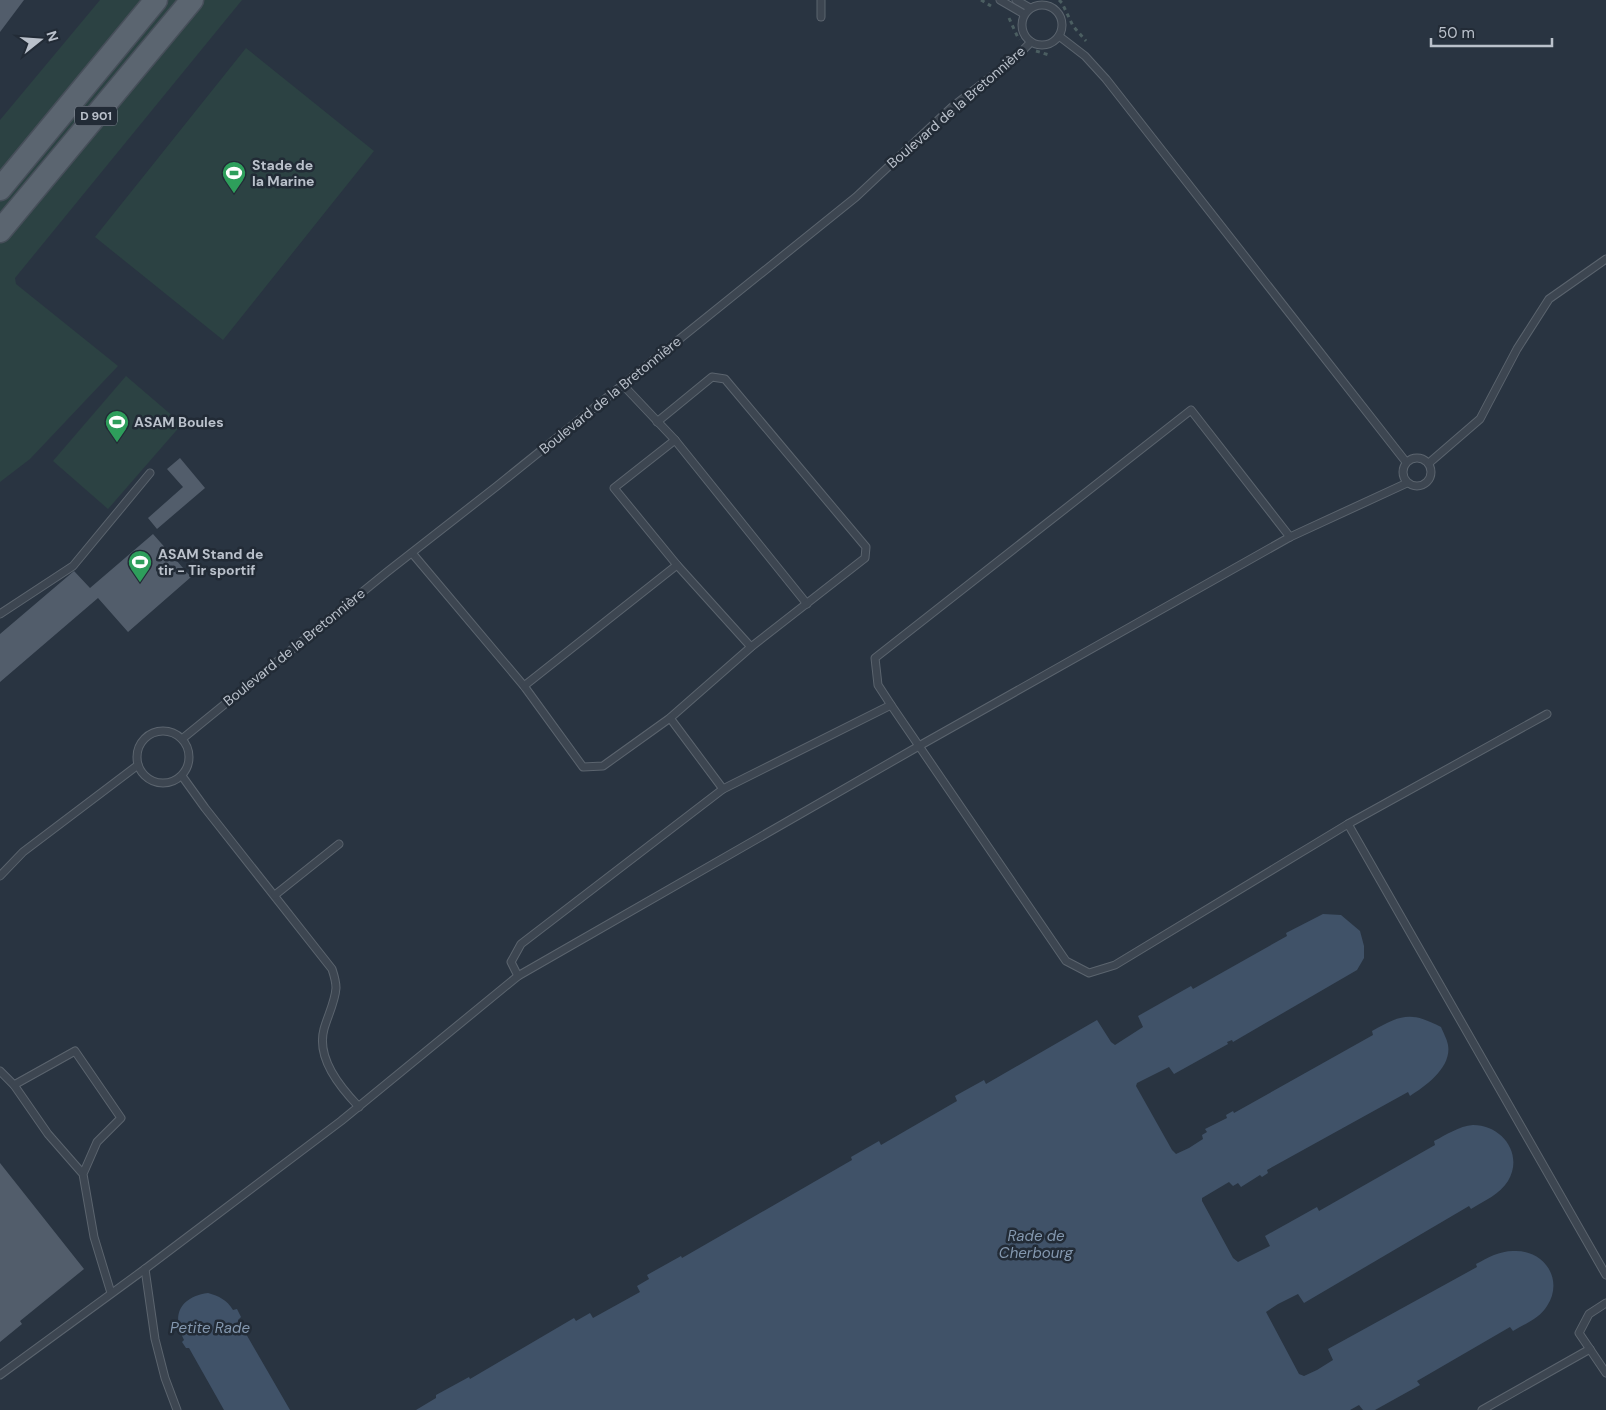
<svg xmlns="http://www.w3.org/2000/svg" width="1606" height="1410" viewBox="0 0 1606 1410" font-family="'DM Sans',sans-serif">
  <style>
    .green { fill: #2c4243 }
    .water { fill: #405268 }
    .building { fill: #525d6b }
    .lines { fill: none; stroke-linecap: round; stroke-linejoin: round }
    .lane-casing { stroke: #5b646e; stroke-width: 9 }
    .primary-casing { stroke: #474f5a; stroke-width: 25 }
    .path { stroke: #4b5e61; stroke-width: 3; stroke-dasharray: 4 4; stroke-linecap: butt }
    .lane { stroke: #3d4651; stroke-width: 7 }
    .primary { stroke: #5b6570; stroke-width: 22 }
    .labels { text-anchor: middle; stroke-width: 5; stroke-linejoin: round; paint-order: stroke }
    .shield { fill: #222b36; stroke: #8c949e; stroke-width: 1 }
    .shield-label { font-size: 12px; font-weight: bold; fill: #bac1cb }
    .street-label { font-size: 14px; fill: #bac1cb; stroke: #222b36 }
    .poi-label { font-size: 14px; font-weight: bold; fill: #bac1cb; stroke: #222b36; text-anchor: start }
    .water-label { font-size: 15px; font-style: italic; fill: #8498af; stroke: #222b36 }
  </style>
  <rect width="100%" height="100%" fill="#293441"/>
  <g class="green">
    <path d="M100,0H242L15,278L16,284L118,366L30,459L0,482V120Z"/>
    <path d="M246,48L374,151L223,340L95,237Z"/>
    <path d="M126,376L182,424L108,509L53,461Z"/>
  </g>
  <g class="water">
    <path d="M1323,914L1341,915L1360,931L1364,946V958L1357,970L1233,1042L1232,1040L1227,1042L1228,1044L1174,1074L1169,1067L1137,1083L1136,1086L1172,1150L1176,1154L1189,1148L1203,1139L1202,1135L1207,1132L1205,1129L1227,1118L1226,1115L1233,1111L1234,1113L1373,1035L1372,1031C1401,1015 1410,1011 1441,1027C1443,1032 1447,1039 1448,1045C1452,1067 1426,1086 1410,1096L1408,1092L1267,1170L1268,1173L1262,1177L1260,1175L1241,1187L1238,1183L1233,1186L1229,1182L1202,1198V1201L1233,1258L1238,1262L1270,1246L1265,1236L1317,1207L1319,1211L1435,1145L1434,1141C1446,1135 1459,1126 1473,1125C1502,1125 1524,1154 1508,1181C1500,1194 1484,1201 1471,1209L1469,1206L1304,1303L1298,1294L1278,1304L1266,1312L1299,1374L1304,1376L1317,1370L1333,1360L1328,1349L1477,1267L1476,1264C1489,1257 1501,1250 1516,1251C1545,1251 1564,1280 1547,1306C1540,1318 1525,1324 1513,1331L1510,1327L1417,1381L1420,1385L1375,1410H1363L1359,1405L1350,1410H416L436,1398V1395L469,1377L470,1379L574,1318L576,1321L590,1313L593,1318L640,1292L637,1286L649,1279L647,1275L681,1256L682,1258L852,1160L851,1157L879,1141L881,1145L957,1101L955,1096L984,1080L986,1084L1097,1020L1111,1042L1115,1045L1143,1027L1138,1016L1191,986L1193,989L1287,936L1286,933Z"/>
    <path d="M208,1293C219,1296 227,1300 233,1310L237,1309L241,1317L238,1320L290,1410H224L189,1348H186L182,1342L184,1340C171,1315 180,1297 208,1293Z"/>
  </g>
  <g class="building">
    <path d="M0,0H24L0,32Z"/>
    <path d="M180,458L205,488L157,529L148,518L183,487L167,469Z"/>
    <path d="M153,534L191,577L128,632L98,598L0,682V634L74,571L90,588Z"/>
    <path d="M0,1163L84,1269L20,1321L22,1324L0,1342Z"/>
  </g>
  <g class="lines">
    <g class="lane-casing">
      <g id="lane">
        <path d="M821,0V17"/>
        <path d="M1000,0L1024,14"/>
        <path d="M1016,0L1030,8"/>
        <circle cx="1042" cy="25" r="20"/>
        <path d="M1059,36L1085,56L1106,79L1406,462"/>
        <path d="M623,385L675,440L807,604"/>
        <path d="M675,440L614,488L677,565L751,647"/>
        <circle cx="1417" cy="472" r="14"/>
        <path d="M1429,463L1480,419L1517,349L1549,299L1606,259"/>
        <path d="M1290,537L1191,410L875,658L878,685L891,705L1066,961L1089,973L1115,965L1348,824L1547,714"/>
        <path d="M412,553L524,686L583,767L603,766L670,718L751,647L865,558L866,547L725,379L712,377L657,422"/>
        <path d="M0,614L73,566L150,473"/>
        <path d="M524,686L677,565"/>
        <path d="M670,718L723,789"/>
        <circle cx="163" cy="757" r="26"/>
        <path d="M182,739L387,572L497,486L856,197L952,107L1014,59L1031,42"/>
        <path d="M182,776L205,808L332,969C334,975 336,982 336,988C335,1002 328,1015 324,1029C316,1058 340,1087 359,1107"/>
        <path d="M1348,824L1606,1275"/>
        <path d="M0,876L23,852L138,765"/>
        <path d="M275,895L339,844"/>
        <path d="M518,976L511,962L521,944L723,789L891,705"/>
        <path d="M0,1071L14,1085"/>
        <path d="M83,1174L48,1134L14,1085L75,1051L121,1118L97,1142L83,1174L94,1237L111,1293"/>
        <path d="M145,1269L155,1339L165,1378L177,1410"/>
        <path d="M1606,1303L1589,1314L1579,1333L1606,1373"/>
        <path d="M0,1375L145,1269L341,1121L518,976L919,746L1290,537L1407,483"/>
        <path d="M1482,1410L1590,1349"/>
      </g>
    </g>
    <g class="primary-casing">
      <g id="primary">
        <path d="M0,189L156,0"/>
        <path d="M0,231L192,0"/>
      </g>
    </g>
    <g class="path">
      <path d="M981,0L991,6"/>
      <path d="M1059,0L1062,3L1073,26L1086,41"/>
      <path d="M1009,18L1019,40"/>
      <path d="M1036,51L1049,55"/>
    </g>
    <use href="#lane" class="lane"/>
    <use href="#primary" class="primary"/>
  </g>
  <defs>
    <g id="stadium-pin" transform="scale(1.25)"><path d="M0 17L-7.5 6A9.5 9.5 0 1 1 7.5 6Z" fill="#2e9e5b" stroke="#222b36"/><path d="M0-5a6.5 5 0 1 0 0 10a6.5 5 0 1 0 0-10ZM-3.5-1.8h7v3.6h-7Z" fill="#fff"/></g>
  </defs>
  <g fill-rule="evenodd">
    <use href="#stadium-pin" x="234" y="173"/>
    <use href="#stadium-pin" x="117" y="422"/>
    <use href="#stadium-pin" x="140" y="562"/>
  </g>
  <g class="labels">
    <rect class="shield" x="75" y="106.5" width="42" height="19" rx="4"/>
    <g class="shield-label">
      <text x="96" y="120">D 901</text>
    </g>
    <g class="street-label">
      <text transform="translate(956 107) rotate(-41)" y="5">Boulevard de la Bretonnière</text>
      <text transform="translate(610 395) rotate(-39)" y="5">Boulevard de la Bretonnière</text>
      <text transform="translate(294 647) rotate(-39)" y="5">Boulevard de la Bretonnière</text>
    </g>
    <g class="poi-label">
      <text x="252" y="170">Stade de<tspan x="252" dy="16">la Marine</tspan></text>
      <text x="134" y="427">ASAM Boules</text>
      <text x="158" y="559">ASAM Stand de<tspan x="158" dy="16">tir - Tir sportif</tspan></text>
    </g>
    <g class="water-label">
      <text x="1036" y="1241">Rade de<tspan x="1036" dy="17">Cherbourg</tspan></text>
      <text x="210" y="1333">Petite Rade</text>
    </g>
  </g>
  <g transform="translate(40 40) rotate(73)" stroke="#222b36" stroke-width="4" paint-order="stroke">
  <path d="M0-4L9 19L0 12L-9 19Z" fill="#bac1cb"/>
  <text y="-8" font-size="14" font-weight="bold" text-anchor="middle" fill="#bac1cb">N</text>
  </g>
  <path d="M1431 38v8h121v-8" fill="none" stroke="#bac1cb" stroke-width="2.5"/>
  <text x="1438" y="38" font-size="15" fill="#bac1cb" stroke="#222b36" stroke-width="4" paint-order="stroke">50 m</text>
</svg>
